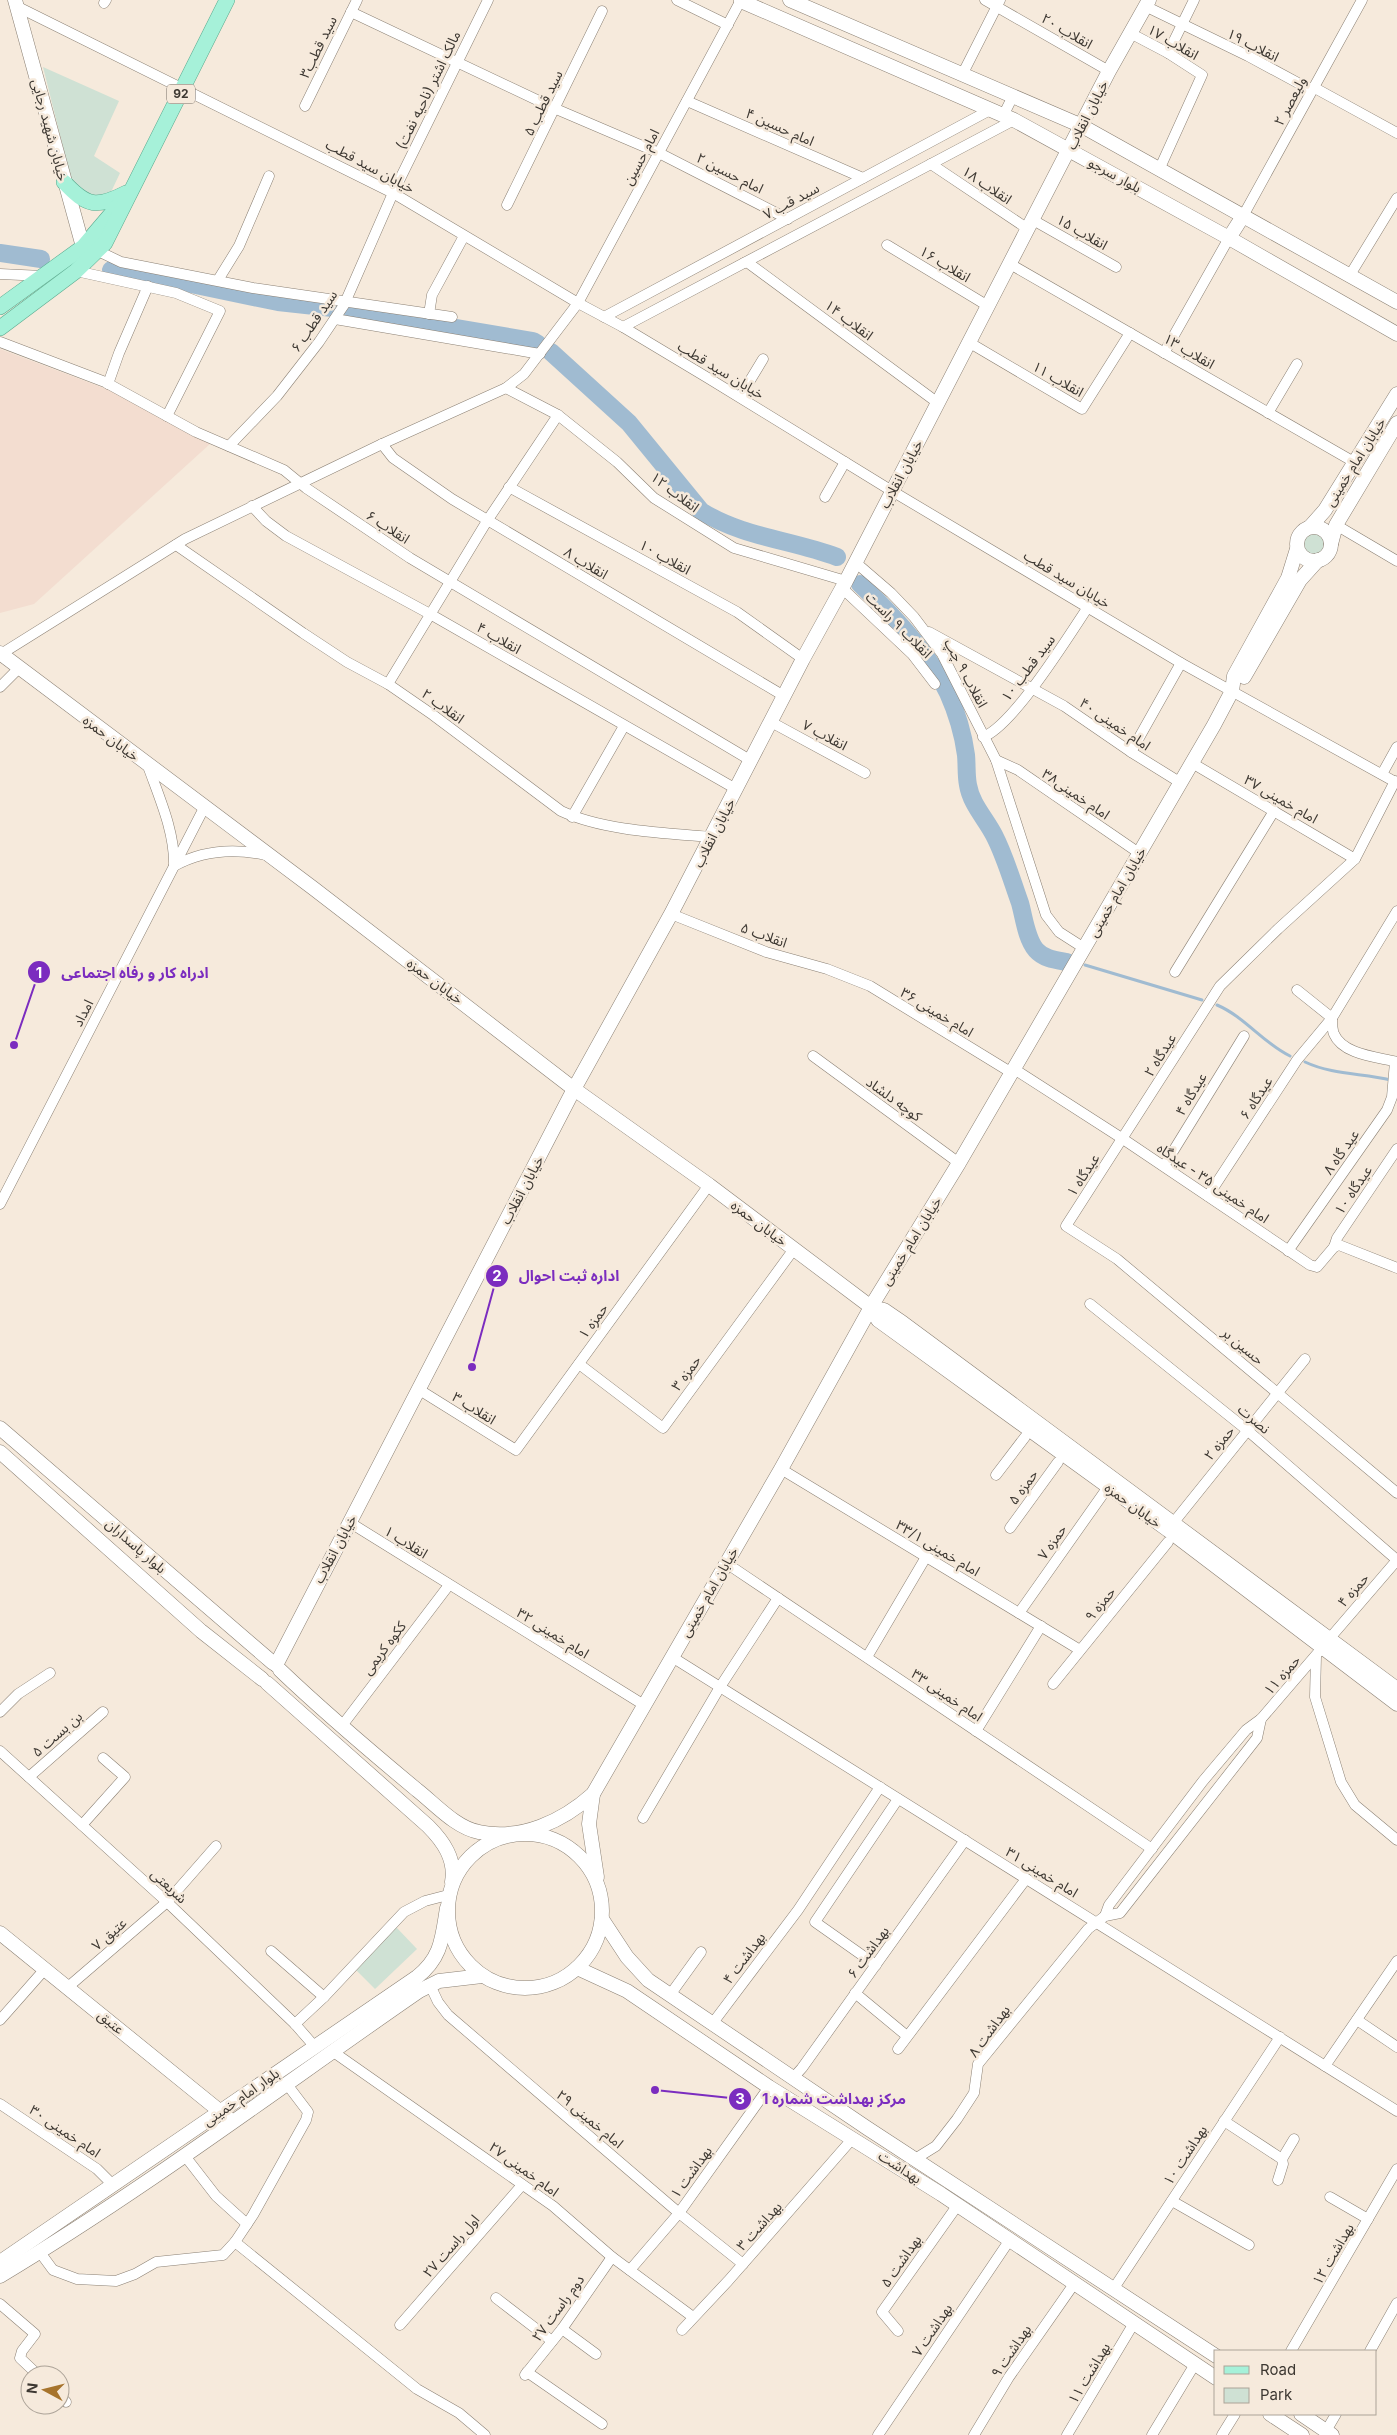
<svg xmlns="http://www.w3.org/2000/svg" width="1397" height="2435" viewBox="0 0 1397 2435" font-family="Inter,'Noto Sans Arabic',sans-serif">
  <style>
    .industrial { fill: #f3ddd0 }
    .green { fill: #cfe1d4 }
    .lines { fill: none; stroke-linecap: round; stroke-linejoin: round }
    .stream { stroke: #a0bbd1; stroke-width: 3 }
    .river { stroke: #a0bbd1; stroke-width: 18 }
    .street-casing { stroke: #8b8074; stroke-width: 11 }
    .secondary-casing { stroke: #8b8074; stroke-width: 15 }
    .primary-casing { stroke: #5aaa8e; stroke-width: 16 }
    .street { stroke: #fff; stroke-width: 10 }
    .secondary { stroke: #fff; stroke-width: 14 }
    .primary { stroke: #a6f1d9; stroke-width: 15 }
    .labels { text-anchor: middle; stroke-width: 5; stroke-linejoin: round; paint-order: stroke }
    .shield { fill: #f6eadc; stroke: #746d65; stroke-width: 1 }
    .shield-label { font-size: 12px; font-weight: bold; fill: #3d3832 }
    .street-label { font-size: 14px; fill: #3d3832; stroke: #f6eadc }
    .leader { fill: none; stroke: #7b2cbf; stroke-width: 2 }
    .callout-dot { fill: #7b2cbf; stroke: #f6eadc; stroke-width: 2 }
    .mark-label { font-size: 15px; text-anchor: middle; font-weight: bold; fill: #fff }
    .callout-label { font-size: 15px; text-anchor: middle; font-weight: bold; fill: #7b2cbf; stroke: #f6eadc; stroke-width: 5; stroke-linejoin: round; paint-order: stroke }
  </style>
  <rect width="100%" height="100%" fill="#f6eadc"/>
  <path class="industrial" d="M0,349L109,390L211,443L34,604L0,613Z"/>
  <g class="green">
    <path d="M43,67L119,101L94,156L120,173L111,192L104,197L86,196L72,183Z"/>
    <circle cx="1313" cy="544" r="12"/>
    <path d="M396,1927L417,1949L375,1989L354,1968Z"/>
  </g>
  <g class="lines">
    <g class="stream">
      <path d="M1085,965L1202,1000"/>
      <path d="M1217,1005C1245,1017 1263,1043 1290,1056"/>
      <path d="M1305,1062C1333,1075 1362,1073 1391,1080"/>
    </g>
    <g class="river">
      <path d="M0,253L41,259"/>
      <path d="M111,270L172,280L278,302L333,308"/>
      <path d="M350,310L533,341L538,344"/>
      <path d="M551,352L629,423L701,511C742,537 792,540 837,557"/>
      <path d="M860,584C891,613 929,653 948,693C957,713 963,733 966,755C967,765 966,775 968,785C971,804 986,819 994,835C1005,856 1012,881 1020,903C1024,917 1026,938 1036,950C1044,959 1056,960 1067,962"/>
    </g>
    <g class="street-casing">
      <g id="street">
        <path d="M677,0L728,25"/>
        <path d="M985,0L1109,71"/>
        <path d="M104,3L106,0"/>
        <path d="M16,6L393,193L578,303L623,327L708,378L892,491L1181,663L1397,783"/>
        <path d="M1145,6L1248,56L1311,90"/>
        <path d="M351,12L556,109L659,153L788,219"/>
        <path d="M1130,33L1168,53L1202,75L1159,170"/>
        <path d="M1168,53L1194,0"/>
        <path d="M962,75L1000,0"/>
        <path d="M1313,87L1397,133"/>
        <path d="M687,101L863,178"/>
        <path d="M305,106L357,0"/>
        <path d="M1003,116L1013,96"/>
        <path d="M931,164L1028,229"/>
        <path d="M507,205L602,11"/>
        <path d="M1243,216L1362,0"/>
        <path d="M1033,220L1116,267"/>
        <path d="M887,245L988,306"/>
        <path d="M98,251L121,262L253,288L452,317"/>
        <path d="M744,263L747,262L938,403"/>
        <path d="M1010,264L1354,462"/>
        <path d="M76,271L176,293L220,311L167,416"/>
        <path d="M0,274L43,276"/>
        <path d="M1350,275L1397,198"/>
        <path d="M218,280L239,246L269,176"/>
        <path d="M429,314L432,295L464,236"/>
        <path d="M604,317L990,110"/>
        <path d="M335,319L540,354"/>
        <path d="M623,327L1014,120"/>
        <path d="M0,342L105,382L196,432L284,470L306,488L410,558L750,760"/>
        <path d="M970,343L1082,409L1130,333"/>
        <path d="M1164,353L1229,238"/>
        <path d="M108,384L119,353L148,286"/>
        <path d="M506,388L558,415L617,462L654,498L734,548L846,581"/>
        <path d="M740,397L763,359"/>
        <path d="M1268,413L1297,364"/>
        <path d="M382,444L393,458L452,499L784,696"/>
        <path d="M229,446L277,396L319,342L344,305L393,193L488,0"/>
        <path d="M509,487L737,612L803,659"/>
        <path d="M825,497L845,462"/>
        <path d="M252,506L266,521L286,536L430,614L736,789"/>
        <path d="M1336,525L1397,561"/>
        <path d="M176,545L303,633L347,662L388,684L433,715L561,811C604,831 664,833 712,837"/>
        <path d="M855,562L891,593L914,617L942,654L996,760L1046,915L1059,932L1084,948"/>
        <path d="M842,588L912,654L935,684"/>
        <path d="M929,632L1064,706L1131,752L1181,783"/>
        <path d="M1,654L185,539L382,444L506,388L524,374L578,303L741,0"/>
        <path d="M388,684L487,521L558,415"/>
        <path d="M0,687L19,668"/>
        <path d="M771,722L865,773"/>
        <path d="M983,737C1013,726 1068,637 1088,607"/>
        <path d="M1131,752L1181,663"/>
        <path d="M996,760L1018,770L1139,853"/>
        <path d="M1192,763L1355,859"/>
        <path d="M148,766C159,797 175,832 174,866C203,850 234,848 266,855"/>
        <path d="M1382,774L1397,747"/>
        <path d="M1395,781L1355,859L1278,929L1220,986L1066,1226L1117,1259L1397,1493"/>
        <path d="M572,817L624,726"/>
        <path d="M671,914L766,952L827,969L870,986L1012,1073"/>
        <path d="M1175,972L1274,811"/>
        <path d="M1297,990L1332,1018C1332,1023 1332,1029 1334,1034C1343,1055 1378,1057 1397,1062"/>
        <path d="M813,1056L959,1163"/>
        <path d="M1014,1069L1123,1139L1310,1265L1317,1267L1334,1247L1339,1245L1397,1268"/>
        <path d="M1164,1166L1244,1036"/>
        <path d="M1208,1196L1297,1060L1332,1018L1397,911"/>
        <path d="M0,1204L204,808"/>
        <path d="M1334,1247L1337,1238L1397,1149"/>
        <path d="M1288,1251L1387,1110L1392,1097L1395,1062"/>
        <path d="M1090,1304L1247,1430L1397,1560"/>
        <path d="M579,1364L663,1428L794,1249"/>
        <path d="M418,1389L516,1450L709,1185"/>
        <path d="M781,1469L1080,1650"/>
        <path d="M996,1475L1025,1437"/>
        <path d="M349,1522L644,1705"/>
        <path d="M1174,1522L1305,1359"/>
        <path d="M1010,1528L1058,1462"/>
        <path d="M726,1563L1152,1849"/>
        <path d="M1019,1613L1108,1487"/>
        <path d="M1330,1638L1397,1560"/>
        <path d="M1316,1656L1315,1697L1341,1782L1355,1805L1397,1840"/>
        <path d="M672,1657L1397,2111"/>
        <path d="M867,1657L926,1557"/>
        <path d="M1053,1684L1168,1542"/>
        <path d="M0,1712L18,1694L50,1673"/>
        <path d="M341,1727L449,1585"/>
        <path d="M976,1731L1041,1626"/>
        <path d="M0,1751L167,1902L295,2024L315,2047"/>
        <path d="M29,1777L103,1712"/>
        <path d="M643,1818L720,1687L778,1598"/>
        <path d="M82,1825L125,1777L103,1758"/>
        <path d="M1105,1916L1109,1905L1203,1781L1246,1730L1261,1719L1322,1648"/>
        <path d="M271,1951L324,1997"/>
        <path d="M876,1965L815,1922L898,1799"/>
        <path d="M430,1985L438,2002L448,2015L679,2213L743,2264"/>
        <path d="M68,1987L167,1902L216,1846"/>
        <path d="M855,1993L907,2036"/>
        <path d="M670,1995L701,1952"/>
        <path d="M0,2020L45,1969"/>
        <path d="M1357,2020L1397,2047"/>
        <path d="M295,2024L324,1997L404,1912L425,1901L448,1895"/>
        <path d="M712,2024L798,1910L880,1787"/>
        <path d="M898,2049L1026,1879"/>
        <path d="M332,2051L553,2206L612,2257L693,2317"/>
        <path d="M1325,2066L1397,1961"/>
        <path d="M793,2078L802,2068L965,1840"/>
        <path d="M286,2083L308,2112L306,2120L253,2215L235,2242L417,2389L459,2413L485,2435"/>
        <path d="M0,2104L97,2169L113,2185"/>
        <path d="M1224,2121L1282,2159L1283,2164L1278,2180"/>
        <path d="M185,2156L216,2196L247,2224"/>
        <path d="M915,2159L936,2146L957,2119L974,2093L978,2064L1088,1929L1105,1916L1120,1913L1257,1738L1261,1719"/>
        <path d="M1282,2159L1294,2139"/>
        <path d="M1330,2197L1368,2219"/>
        <path d="M1172,2201L1249,2245"/>
        <path d="M39,2251L53,2270L77,2279L116,2281L135,2274L156,2262L223,2255L235,2242"/>
        <path d="M630,2270L679,2213L769,2087"/>
        <path d="M1114,2288L1280,2037"/>
        <path d="M496,2298L552,2341"/>
        <path d="M0,2304L35,2334L22,2351L20,2358L38,2375"/>
        <path d="M400,2325L522,2185"/>
        <path d="M562,2329L596,2354"/>
        <path d="M682,2330L728,2281L853,2138"/>
        <path d="M898,2331L882,2312L957,2206"/>
        <path d="M1291,2351L1397,2169"/>
        <path d="M1370,2351L1397,2303"/>
        <path d="M527,2372L602,2424"/>
        <path d="M525,2375L562,2329L612,2257"/>
        <path d="M60,2396L66,2402"/>
        <path d="M1326,2431L1336,2414"/>
        <path d="M878,2435L1009,2241"/>
        <path d="M974,2435L1009,2377L1074,2284"/>
        <path d="M1067,2435L1134,2323"/>
        <path d="M1152,2435L1195,2364"/>
        <path d="M1222,2435L1235,2414"/>
      </g>
    </g>
    <g class="secondary-casing">
      <g id="secondary">
        <path d="M15,0L83,247L87,254"/>
        <path d="M790,0L1082,126L1397,302"/>
        <path d="M741,1L1014,120L1229,238L1397,334"/>
        <path d="M1229,238L1243,216"/>
        <path d="M1310,527L1325,510L1397,394"/>
        <circle cx="1314" cy="544" r="17"/>
        <path d="M1331,544L1336,525L1397,423"/>
        <path d="M0,653L313,888L574,1089L709,1185L863,1301L871,1307L878,1320L1168,1530L1397,1704"/>
        <path d="M1244,677L1300,580L1318,560"/>
        <path d="M871,1307L884,1310L903,1323L1397,1689"/>
        <path d="M0,1428L273,1663"/>
        <path d="M0,1452L201,1631L262,1679"/>
        <path d="M276,1665L574,1089L671,914L803,659L846,581L1109,71L1149,0"/>
        <path d="M280,1670C324,1712 370,1751 417,1790C435,1804 456,1828 479,1832C521,1841 563,1821 593,1794L781,1469L875,1300L959,1163L1214,725L1232,691L1234,676L1288,578L1297,549"/>
        <path d="M267,1683L428,1826C443,1841 456,1859 452,1882"/>
        <path d="M593,1794L589,1824L597,1877"/>
        <circle cx="525" cy="1911" r="77"/>
        <path d="M602,1919L627,1957L648,1980L867,2128L1216,2356"/>
        <path d="M0,1933L227,2117"/>
        <path d="M577,1968L627,1991L769,2087L941,2194L1216,2378"/>
        <path d="M0,2262L417,1977C442,1957 442,1938 447,1908"/>
        <path d="M0,2276C145,2189 280,2087 419,1991L439,1981L482,1976"/>
        <path d="M1270,2414L1302,2435"/>
        <path d="M1301,2414L1332,2435"/>
      </g>
    </g>
    <g class="primary-casing">
      <g id="primary">
        <path d="M64,182C87,207 97,208 126,193"/>
        <path d="M0,307L83,247L118,206"/>
        <path d="M0,328L76,271L105,243L227,0"/>
      </g>
    </g>
    <use href="#street" class="street"/>
    <use href="#secondary" class="secondary"/>
    <use href="#primary" class="primary"/>
  </g>
  <g class="labels">
    <rect class="shield" x="167" y="84.5" width="28" height="19" rx="4"/>
    <g class="shield-label">
      <text x="181" y="98">92</text>
    </g>
    <g class="street-label">
      <text transform="translate(1067 31) rotate(30)" y="5">انقلاب ۲۰</text>
      <text transform="translate(1173 42) rotate(30)" y="5">انقلاب ۱۷</text>
      <text transform="translate(1253 45) rotate(27)" y="5">انقلاب ۱۹</text>
      <text transform="translate(318 47) rotate(-64)" y="5">سید قطب۳</text>
      <text transform="translate(428 90) rotate(-64)" y="5">مالک اشتر (ناحیه نفت)</text>
      <text transform="translate(1290 101) rotate(-62)" y="5">ولیعصر ۲</text>
      <text transform="translate(543 103) rotate(-64)" y="5">سید قطب ۵</text>
      <text transform="translate(1087 115) rotate(-63)" y="5">خیابان انقلاب</text>
      <text transform="translate(780 127) rotate(24)" y="5">امام حسین ۴</text>
      <text transform="translate(50 130) rotate(75)" y="5">خیابان شهید رجایی</text>
      <text transform="translate(641 157) rotate(-62)" y="5">امام حسین</text>
      <text transform="translate(370 166) rotate(28)" y="5">خیابان سید قطب</text>
      <text transform="translate(730 173) rotate(27)" y="5">امام حسین ۲</text>
      <text transform="translate(1115 175) rotate(29)" y="5">بلوار سرجو</text>
      <text transform="translate(987 185) rotate(34)" y="5">انقلاب ۱۸</text>
      <text transform="translate(791 201) rotate(-28)" y="5">سید قب ۷</text>
      <text transform="translate(1082 232) rotate(30)" y="5">انقلاب ۱۵</text>
      <text transform="translate(945 264) rotate(31)" y="5">انقلاب ۱۶</text>
      <text transform="translate(849 320) rotate(37)" y="5">انقلاب ۱۴</text>
      <text transform="translate(314 321) rotate(-56)" y="5">سید قطب ۶</text>
      <text transform="translate(1189 351) rotate(30)" y="5">انقلاب ۱۳</text>
      <text transform="translate(721 370) rotate(31)" y="5">خیابان سید قطب</text>
      <text transform="translate(1058 379) rotate(30)" y="5">انقلاب ۱۱</text>
      <text transform="translate(1355 462) rotate(-58)" y="5">خیابان امام خمینی</text>
      <text transform="translate(901 474) rotate(-62)" y="5">خیابان انقلاب</text>
      <text transform="translate(675 492) rotate(37)" y="5">انقلاب ۱۲</text>
      <text transform="translate(388 527) rotate(33)" y="5">انقلاب ۶</text>
      <text transform="translate(665 557) rotate(29)" y="5">انقلاب ۱۰</text>
      <text transform="translate(586 563) rotate(31)" y="5">انقلاب ۸</text>
      <text transform="translate(1067 579) rotate(31)" y="5">خیابان سید قطب</text>
      <text transform="translate(899 625) rotate(45)" y="5">انقلاب ۹ راست</text>
      <text transform="translate(499 638) rotate(30)" y="5">انقلاب ۴</text>
      <text transform="translate(1028 668) rotate(-53)" y="5">سید قطب ۱۰</text>
      <text transform="translate(966 673) rotate(62)" y="5">انقلاب ۹ چپ</text>
      <text transform="translate(443 706) rotate(36)" y="5">انقلاب ۲</text>
      <text transform="translate(1115 724) rotate(34)" y="5">امام خمینی ۴۰</text>
      <text transform="translate(825 735) rotate(28)" y="5">انقلاب ۷</text>
      <text transform="translate(111 738) rotate(37)" y="5">خیابان حمزه</text>
      <text transform="translate(1076 794) rotate(34)" y="5">امام خمینی۳۸</text>
      <text transform="translate(1281 799) rotate(30)" y="5">امام خمینی ۳۷</text>
      <text transform="translate(714 833) rotate(-63)" y="5">خیابان انقلاب</text>
      <text transform="translate(1117 892) rotate(-60)" y="5">خیابان امام خمینی</text>
      <text transform="translate(764 935) rotate(20)" y="5">انقلاب ۵</text>
      <text transform="translate(435 981) rotate(37)" y="5">خیابان حمزه</text>
      <text transform="translate(937 1012) rotate(31)" y="5">امام خمینی ۳۶</text>
      <text transform="translate(83 1013) rotate(-63)" y="5">امداد</text>
      <text transform="translate(1160 1055) rotate(-58)" y="5">عیدگاه ۲</text>
      <text transform="translate(1191 1094) rotate(-59)" y="5">عیدگاه ۴</text>
      <text transform="translate(1256 1098) rotate(-57)" y="5">عیدگاه ۶</text>
      <text transform="translate(894 1099) rotate(36)" y="5">کوچه دلشاد</text>
      <text transform="translate(1341 1152) rotate(-55)" y="5">عید گاه ۸</text>
      <text transform="translate(1083 1175) rotate(-57)" y="5">عیدگاه ۱</text>
      <text transform="translate(1213 1183) rotate(34)" y="5">امام خمینی ۳۵ - عیدگاه</text>
      <text transform="translate(522 1190) rotate(-62)" y="5">خیابان انقلاب</text>
      <text transform="translate(1353 1190) rotate(-56)" y="5">عیدگاه ۱۰</text>
      <text transform="translate(759 1223) rotate(37)" y="5">خیابان حمزه</text>
      <text transform="translate(911 1241) rotate(-58)" y="5">خیابان امام خمینی</text>
      <text transform="translate(593 1321) rotate(-54)" y="5">حمزه ۱</text>
      <text transform="translate(1243 1346) rotate(40)" y="5">حسین بر</text>
      <text transform="translate(686 1373) rotate(-54)" y="5">حمزه ۳</text>
      <text transform="translate(474 1408) rotate(32)" y="5">انقلاب ۳</text>
      <text transform="translate(1254 1419) rotate(40)" y="5">نصرت</text>
      <text transform="translate(1219 1443) rotate(-51)" y="5">حمزه ۲</text>
      <text transform="translate(1023 1487) rotate(-54)" y="5">حمزه ۵</text>
      <text transform="translate(1133 1505) rotate(36)" y="5">خیابان حمزه</text>
      <text transform="translate(406 1542) rotate(32)" y="5">انقلاب ۱</text>
      <text transform="translate(1052 1542) rotate(-55)" y="5">حمزه ۷</text>
      <text transform="translate(136 1546) rotate(41)" y="5">بلوار پاسداران</text>
      <text transform="translate(938 1548) rotate(31)" y="5">امام خمینی ۳۳/۱</text>
      <text transform="translate(335 1549) rotate(-62)" y="5">خیابان انقلاب</text>
      <text transform="translate(1353 1590) rotate(-49)" y="5">حمزه ۴</text>
      <text transform="translate(709 1592) rotate(-60)" y="5">خیابان امام خمینی</text>
      <text transform="translate(1100 1604) rotate(-51)" y="5">حمزه ۹</text>
      <text transform="translate(553 1633) rotate(32)" y="5">امام خمینی ۳۲</text>
      <text transform="translate(384 1648) rotate(-53)" y="5">ککوه کریمی</text>
      <text transform="translate(1282 1675) rotate(-49)" y="5">حمزه ۱۱</text>
      <text transform="translate(947 1695) rotate(34)" y="5">امام خمینی ۳۳</text>
      <text transform="translate(57 1734) rotate(-41)" y="5">بن بست ۵</text>
      <text transform="translate(1042 1872) rotate(32)" y="5">امام خمینی ۳۱</text>
      <text transform="translate(169 1886) rotate(43)" y="5">شریعتی</text>
      <text transform="translate(109 1934) rotate(-41)" y="5">عتیق ۷</text>
      <text transform="translate(868 1952) rotate(-54)" y="5">بهداشت ۶</text>
      <text transform="translate(744 1958) rotate(-53)" y="5">بهداشت ۴</text>
      <text transform="translate(111 2022) rotate(40)" y="5">عتیق</text>
      <text transform="translate(989 2031) rotate(-54)" y="5">بهداشت ۸</text>
      <text transform="translate(241 2097) rotate(-35)" y="5">بلوار امام خمینی</text>
      <text transform="translate(590 2119) rotate(40)" y="5">امام خمینی ۲۹</text>
      <text transform="translate(65 2131) rotate(34)" y="5">امام خمینی ۳۰</text>
      <text transform="translate(1185 2155) rotate(-57)" y="5">بهداشت ۱۰</text>
      <text transform="translate(900 2167) rotate(33)" y="5">بهداشت</text>
      <text transform="translate(524 2169) rotate(36)" y="5">امام خمینی ۲۷</text>
      <text transform="translate(691 2172) rotate(-54)" y="5">بهداشت ۱</text>
      <text transform="translate(759 2226) rotate(-48)" y="5">بهداشت ۳</text>
      <text transform="translate(451 2246) rotate(-49)" y="5">۲۷ اول راست</text>
      <text transform="translate(1333 2254) rotate(-60)" y="5">بهداشت ۱۲</text>
      <text transform="translate(901 2261) rotate(-55)" y="5">بهداشت ۵</text>
      <text transform="translate(558 2308) rotate(-54)" y="5">۲۷ دوم راست</text>
      <text transform="translate(932 2330) rotate(-56)" y="5">بهداشت ۷</text>
      <text transform="translate(1011 2351) rotate(-56)" y="5">بهداشت ۹</text>
      <text transform="translate(1089 2373) rotate(-59)" y="5">بهداشت ۱۱</text>
    </g>
  </g>
  <path class="leader" d="M14 1045L39 972M472 1367L497 1276M655 2090L740 2099"/>
  <g class="callout-dot">
    <circle cx="14" cy="1045" r="5"/>
    <circle cx="472" cy="1367" r="5"/>
    <circle cx="655" cy="2090" r="5"/>
    <circle cx="39" cy="972" r="12"/>
    <circle cx="497" cy="1276" r="12"/>
    <circle cx="740" cy="2099" r="12"/>
  </g>
  <g class="mark-label">
    <text x="39" y="978">1</text>
    <text x="497" y="1281">2</text>
    <text x="740" y="2104">3</text>
  </g>
  <g class="callout-label">
    <text x="135" y="978">ادراه کار و رفاه اجتماعی</text>
    <text x="569" y="1281">اداره ثبت احوال</text>
    <text x="834" y="2104">مرکز بهداشت شماره 1</text>
  </g>
  <rect x="1214" y="2350" width="162" height="65" fill="#f6eadc" stroke="#aca398"/>
  <rect x="1224" y="2366" width="25" height="8" fill="#a6f1d9" stroke="#aca398"/>
  <text x="1260" y="2375" font-size="15" fill="#3d3832">Road</text>
  <rect x="1224" y="2388" width="25" height="15" fill="#cfe1d4" stroke="#aca398"/>
  <text x="1260" y="2400" font-size="15" fill="#3d3832">Park</text>
  <g transform="translate(45 2390) rotate(277)"><circle r="24" fill="#f6eadc" stroke="#aca398"/>
  <path d="M0-4L9 19L0 12L-9 19Z" fill="#a7742c"/>
  <text y="-8" font-size="14" font-weight="bold" text-anchor="middle" fill="#3d3832">N</text>
  </g>
</svg>
